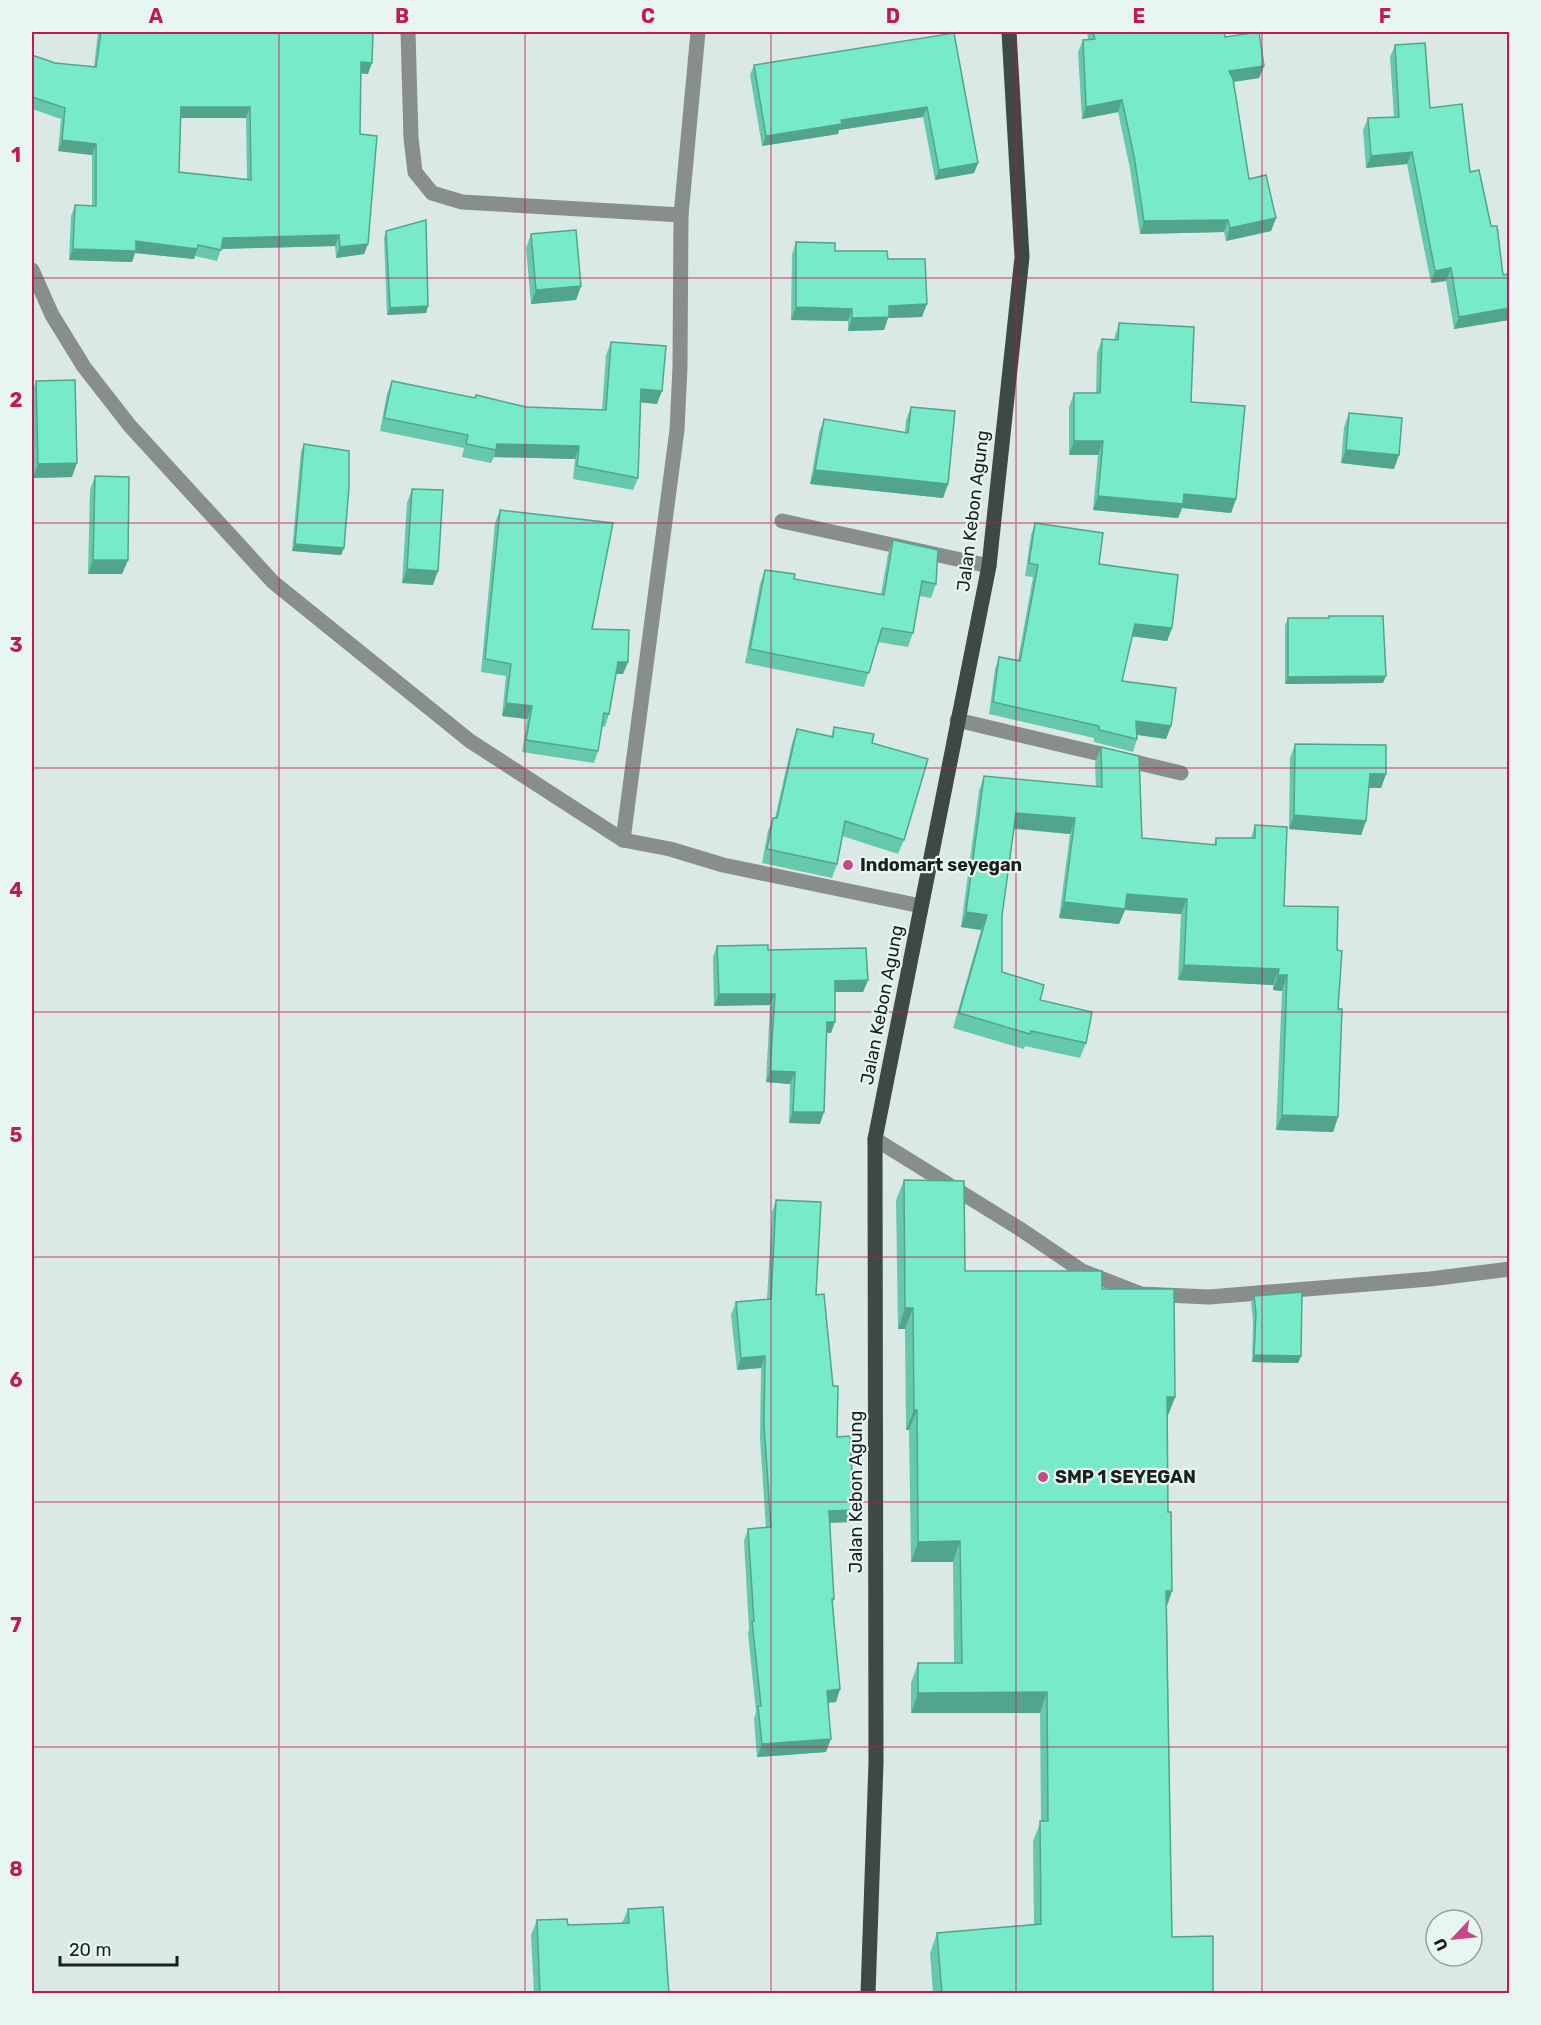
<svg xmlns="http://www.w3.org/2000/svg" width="1541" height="2025" viewBox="0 0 1541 2025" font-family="Rubik,sans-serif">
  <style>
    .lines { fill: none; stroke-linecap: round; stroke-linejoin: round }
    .minor { stroke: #888e8c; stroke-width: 15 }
    .primary { stroke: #3e4845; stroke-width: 15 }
    .wall { fill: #66c9ad; fill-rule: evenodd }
    .shaded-wall { fill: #53a48d }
    .building { fill: #77eac9; stroke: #53a48d; stroke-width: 1.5; fill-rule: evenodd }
    .grid { fill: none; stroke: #c2185b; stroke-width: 1.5; stroke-opacity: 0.55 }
    .poi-dot { fill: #cb4689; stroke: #e7f6f1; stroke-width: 2 }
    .labels { text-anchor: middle; stroke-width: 4.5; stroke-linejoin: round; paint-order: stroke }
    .street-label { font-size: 18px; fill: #1a201e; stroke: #e7f6f1 }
    .poi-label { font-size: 18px; font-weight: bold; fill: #1a201e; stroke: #e7f6f1; text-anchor: start }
    .neatline { fill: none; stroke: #c2185b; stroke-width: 2 }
    .grid-label { font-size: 20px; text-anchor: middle; font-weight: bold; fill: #c2185b }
  </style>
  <rect width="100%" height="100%" fill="#dae9e4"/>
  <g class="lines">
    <g class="minor">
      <path d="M408,32L411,138L415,172L432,193L462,202L681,215"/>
      <path d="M32,270L52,315L84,367L130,426L273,582L470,741L623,840L670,849L723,865L921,906"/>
      <path d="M782,521L989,566"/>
      <path d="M957,720L1181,773"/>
      <path d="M623,840L677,430L680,367L681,215L698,32"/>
      <path d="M875,1139L1020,1229L1082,1271L1141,1294L1209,1297L1430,1279L1510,1269"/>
    </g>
    <path class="primary" d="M868,1994L876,1763L875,1139L989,566L1022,257L1009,32"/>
  </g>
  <g class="wall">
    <path d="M98,32H373L368,74L361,73L360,134L368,244L364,254L336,258L335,246L221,249L217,261L195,256L194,259L135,253L132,262L69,260L71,216L75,205L92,206V155L58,151L61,119L32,109V55L55,63L94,67ZM181,118H246L247,179L179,172Z"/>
    <path d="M1087,32H1224L1225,37L1264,66L1259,78L1234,82L1249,179L1276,218L1271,231L1226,241L1224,232L1140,234L1130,169L1118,112L1082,119L1078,52L1083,40L1088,39Z"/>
    <path d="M954,33L978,163L974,173L935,180L923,117L839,130L838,134L762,146L750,75L754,65Z"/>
    <path d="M1395,45L1430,108L1470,172L1491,226L1503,275L1509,274V320L1454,329L1446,281L1431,283L1407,164L1366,168L1363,130L1368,118L1394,117L1390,57Z"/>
    <path d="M386,231L428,306L426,313L387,315L384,238Z"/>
    <path d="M531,234L581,286L576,300L531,304L526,248Z"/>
    <path d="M796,242L835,251L888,259L922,317L888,318L884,330L848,331V321L791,320L792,254Z"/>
    <path d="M1119,323L1191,402L1236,499L1231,513L1182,508L1178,518L1093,510L1098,455H1069V407L1074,393H1096L1097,353L1102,339L1114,340Z"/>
    <path d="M611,342L657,404L641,402L638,478L633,490L573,479L575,459L494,457L491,463L462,457L464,448L380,431L387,394L392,381L475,398L476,395L526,407L602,410L606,355Z"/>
    <path d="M36,381L72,477L33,478L32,393Z"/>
    <path d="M911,407L948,484L943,498L810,484L819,433L824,419L905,433L906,420Z"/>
    <path d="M1349,413L1394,469L1341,463L1344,427Z"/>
    <path d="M304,444L344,548L341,555L292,551L301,451Z"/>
    <path d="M95,476L128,560L122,574H88L90,490Z"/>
    <path d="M412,489L433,585L402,583L407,503Z"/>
    <path d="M500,510L592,629L628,662L623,674H616L609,714L605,727L602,726L598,751L594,763L522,752L527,719L502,716L506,676L481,672L495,523Z"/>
    <path d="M1035,523L1099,564L1172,628L1167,641L1132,636L1122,681L1171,726L1166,739L1137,735V739L1133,752L1094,742V738L989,714L995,669L999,657L1018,660L1033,577L1025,576L1031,535Z"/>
    <path d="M893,540L936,584L931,598L919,596L913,633L908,647L878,642L864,687L745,663L760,584L765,570L794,579L881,594L888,554Z"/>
    <path d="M1329,616L1383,683L1285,684V625L1288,618H1328Z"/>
    <path d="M834,727L872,743L904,840L898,854L842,836L837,864L832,878L762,863L768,831L773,818H775L792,743L797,729L831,737Z"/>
    <path d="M1295,744L1386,774L1381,788H1369L1366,821L1361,835L1289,829L1290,758Z"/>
    <path d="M1101,747L1142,838L1214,845L1216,838H1251L1255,825L1284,906L1337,950L1338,1117L1333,1132L1276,1130L1282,991L1273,990V985L1178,980L1181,914L1125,910L1119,924L1059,918L1070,834L1014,829L1002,916V972L1040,1000L1086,1043L1080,1058L1025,1046L1024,1049L953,1028L981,930L961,927L979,791L984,776L1096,787L1095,763Z"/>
    <path d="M717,946L768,950L868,980L863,992H835L831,1033H827L820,1124L789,1123L790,1084L766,1082L770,1005L714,1006L713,957Z"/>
    <path d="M904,1180L965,1271L1102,1289L1175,1397L1167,1418V1608L1172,1937L1213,1994H933L930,1953L937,1933L1034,1924L1033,1841L1041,1821L1040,1713H911V1683L918,1663H954L953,1562H911L909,1430H906L905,1329H898L896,1200Z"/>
    <path d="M776,1200L816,1295L849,1522L829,1523L834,1599L832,1605L840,1689L836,1702L828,1703L826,1752L757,1757L754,1719L756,1712L748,1634L749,1629L744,1541L748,1529L766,1528L760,1438L761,1368L737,1370L731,1315L736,1302L767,1299L772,1212Z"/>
    <path d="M1254,1296L1301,1356L1298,1363L1252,1362L1253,1320L1251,1303Z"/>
    <path d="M628,1909L669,1994H534L531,1935L537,1920L568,1925L622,1923Z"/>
  </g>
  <g class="shaded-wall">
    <path d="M361,62L372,63L368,74L357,73Z"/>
    <path d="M1264,66L1259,78L1225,83L1229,71Z"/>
    <path d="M1122,100L1118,112L1082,119L1086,107Z"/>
    <path d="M181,107H250L246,118H177Z"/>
    <path d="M927,107L923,117L839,130L838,134L762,146L766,136L841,120Z"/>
    <path d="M62,140L96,144L92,155L58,151Z"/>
    <path d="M1412,152L1407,164L1366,168L1371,156Z"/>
    <path d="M978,163L974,173L935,180L939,170Z"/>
    <path d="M1276,218L1271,231L1226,241L1230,228Z"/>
    <path d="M1228,220L1224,232L1140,234L1144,221Z"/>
    <path d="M339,235L335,246L219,249L223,238Z"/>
    <path d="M136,241L197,249L194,259L135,253L132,262L69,260L73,249Z"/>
    <path d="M368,244L364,254L336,258L340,247Z"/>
    <path d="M1451,268L1446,281L1431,283L1435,271Z"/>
    <path d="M581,286L576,300L531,304L536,290Z"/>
    <path d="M927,304L922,317L888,318L884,330L848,331L852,318L889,306Z"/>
    <path d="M428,306L426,313L387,315L390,308Z"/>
    <path d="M796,307L852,309L848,321L791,320Z"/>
    <path d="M1509,308V320L1454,329L1459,317Z"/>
    <path d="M641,389L662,391L657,404L637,402Z"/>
    <path d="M1074,441H1103L1098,455H1069Z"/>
    <path d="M497,444L579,446L575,459L494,457Z"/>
    <path d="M1346,450L1399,455L1394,469L1341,463Z"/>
    <path d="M77,463L72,477L33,478L38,464Z"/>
    <path d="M815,470L948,484L943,498L810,484Z"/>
    <path d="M1184,494L1236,499L1231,513L1182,508L1178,518L1093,510L1098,496Z"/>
    <path d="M295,544L344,548L341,555L292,551Z"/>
    <path d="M93,560H128L122,574H88Z"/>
    <path d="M407,569L438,571L433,585L402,583Z"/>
    <path d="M1135,624L1172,628L1167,641L1130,636Z"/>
    <path d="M618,662H628L623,674H614Z"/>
    <path d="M1386,676L1383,683L1285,684L1288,677Z"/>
    <path d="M506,703L532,706L527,719L502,716Z"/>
    <path d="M1136,721L1171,726L1166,739L1132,734Z"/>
    <path d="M1370,774H1386L1381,788H1365Z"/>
    <path d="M1016,813L1075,818L1070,834L1010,828Z"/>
    <path d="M1294,815L1366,821L1361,835L1289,829Z"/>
    <path d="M1127,894L1187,899L1181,914L1125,910L1119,924L1059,918L1064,902Z"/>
    <path d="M966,912L987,915L981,930L961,927Z"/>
    <path d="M1184,965L1279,969L1273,985L1178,980Z"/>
    <path d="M1278,975H1287L1282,991L1273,990Z"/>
    <path d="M868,980L863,992H831L835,981Z"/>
    <path d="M719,994H775L770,1005L714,1006Z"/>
    <path d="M827,1022H835L831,1033H823Z"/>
    <path d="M770,1071L795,1072L790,1084L766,1082Z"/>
    <path d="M793,1112H824L820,1124L789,1123Z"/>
    <path d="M1282,1115L1338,1117L1333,1132L1276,1130Z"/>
    <path d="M905,1308H913L905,1329H898Z"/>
    <path d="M1254,1355L1301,1356L1298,1363L1252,1362Z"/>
    <path d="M765,1356L761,1368L737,1370L741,1358Z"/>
    <path d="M1167,1397H1175L1167,1418Z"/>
    <path d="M914,1410H917L909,1430H906Z"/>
    <path d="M854,1510L849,1522L824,1523L829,1511Z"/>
    <path d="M960,1541L953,1562H911L918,1542Z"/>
    <path d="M1166,1591H1172L1165,1612Z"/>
    <path d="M840,1689L836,1702L823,1703L827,1691Z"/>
    <path d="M1047,1692L1040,1713H911L918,1693Z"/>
    <path d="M831,1739L826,1752L757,1757L762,1744Z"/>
  </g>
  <g class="building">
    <path d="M101,32H373L372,63L361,62L360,134L377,136L368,244L340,247L339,235L223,238L221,250L198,245L197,249L136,241V251L73,249L75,205L96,206V144L62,140L65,108L32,97V55L55,63L96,67ZM181,107H250L251,180L179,172Z"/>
    <path d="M1093,32H1224L1225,37L1259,32L1264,66L1229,71L1233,79L1249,179L1266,175L1276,218L1230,228L1228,220L1144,221L1134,156L1122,100L1086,107L1083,40L1095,39Z"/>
    <path d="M954,33L978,163L939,170L927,107L841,120L842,124L766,136L754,65Z"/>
    <path d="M1425,43L1430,108L1462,104L1470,172L1479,170L1491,226H1497L1503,275L1509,274V308L1459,317L1451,268L1435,271L1412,152L1371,156L1368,118L1399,117L1395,45Z"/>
    <path d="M426,220L428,306L390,308L386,231Z"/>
    <path d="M576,230L581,286L536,290L531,234Z"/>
    <path d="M796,242L835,243V251H887L888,259H925L927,304L889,306V317L852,318V309L796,307Z"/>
    <path d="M1119,323L1194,327L1191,402L1245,406L1236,499L1184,494L1183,504L1098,496L1103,441H1074V393H1100L1102,339L1118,340Z"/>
    <path d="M611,342L666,346L662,391L641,389L638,478L577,466L579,446L497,444L496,450L466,444L468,435L384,418L392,381L475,398L476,395L526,407L606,410Z"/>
    <path d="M75,380L77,463L38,464L36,381Z"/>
    <path d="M911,407L955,411L948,484L815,470L824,419L908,433Z"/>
    <path d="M1349,413L1402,418L1399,455L1346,450Z"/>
    <path d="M304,444L349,451V487L344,548L295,544Z"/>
    <path d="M95,476L129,477L128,560H93Z"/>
    <path d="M412,489L443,490L438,571L407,569Z"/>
    <path d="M500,510L613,523L592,629L629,630L628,662H618L609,714L604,713L598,751L526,740L532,706L506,703L511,664L485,659Z"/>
    <path d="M1035,523L1103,533L1099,564L1178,575L1172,628L1135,624L1122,681L1176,688L1171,726L1136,721L1137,739L1099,730V726L993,702L999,657L1020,661L1038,565L1029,563Z"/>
    <path d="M893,540L938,550L936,584L922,581L913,633L882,628L869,673L750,649L765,570L795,574L794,579L884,595Z"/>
    <path d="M1329,616H1383L1386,676L1288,677V618H1329Z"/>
    <path d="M834,727L874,734L872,743L928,759L904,840L845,821L837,864L767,849L773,818H777L797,729L833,737Z"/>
    <path d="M1295,744L1386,745V774H1370L1366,821L1294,815Z"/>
    <path d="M1101,747L1139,756L1142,838L1216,845V838H1255V825L1287,827L1284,906L1338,907L1337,950L1342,951L1338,1009H1342L1338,1117L1282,1115L1287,975H1278L1279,969L1184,965L1187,899L1127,894L1125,909L1064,902L1075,818L1016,813L1002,916V972L1044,985L1040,1000L1092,1012L1086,1043L1031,1031L1030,1034L959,1013L987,915L966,912L984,776L1102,787Z"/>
    <path d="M768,945V950L866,948L868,980L835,981V1022H827L824,1112H793L795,1072L770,1071L775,994H719L717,946Z"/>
    <path d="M904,1180L964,1181L965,1271H1102V1289H1174L1175,1397H1167L1168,1512H1171L1172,1591H1166L1172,1937L1213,1936V1994H942L937,1933L1041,1924L1040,1821H1048L1047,1692L918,1693V1663H962L960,1541L918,1542L917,1410H914L913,1308H905Z"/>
    <path d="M776,1200L821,1202L816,1295L824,1294L833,1386H838L837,1437L850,1436L854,1510L829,1511L834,1599H832L840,1689L827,1691L831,1739L762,1744L758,1706H761L752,1621H754L748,1529L771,1527L764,1425L765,1356L741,1358L736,1302L771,1299Z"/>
    <path d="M1302,1292L1301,1356L1254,1355L1256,1313L1254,1296Z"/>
    <path d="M663,1907L669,1994H577V1993L540,1994L537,1920L567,1919L568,1925L629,1923L628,1909Z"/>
  </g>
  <path class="grid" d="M279,32V1994M525,32V1994M771,32V1994M1016,32V1994M1262,32V1994M32,278H1510M32,523H1510M32,768H1510M32,1012H1510M32,1257H1510M32,1502H1510M32,1747H1510"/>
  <g class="poi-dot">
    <circle cx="848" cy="865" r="6"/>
    <circle cx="1043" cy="1477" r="6"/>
  </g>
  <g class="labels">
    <g class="street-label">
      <text transform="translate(973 511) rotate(-83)" y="6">Jalan Kebon Agung</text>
      <text transform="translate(882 1005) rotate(-79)" y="6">Jalan Kebon Agung</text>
      <text transform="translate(856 1492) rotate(-90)" y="6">Jalan Kebon Agung</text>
    </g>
    <g class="poi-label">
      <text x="860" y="871">Indomart seyegan</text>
      <text x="1055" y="1483">SMP 1 SEYEGAN</text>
    </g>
  </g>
  <rect width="1541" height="2025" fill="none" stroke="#e7f6f1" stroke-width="66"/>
  <g transform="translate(1454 1938) rotate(244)"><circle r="28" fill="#e7f6f1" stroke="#95a09d" stroke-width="1.5"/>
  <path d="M0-4.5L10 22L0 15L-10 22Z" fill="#cb4689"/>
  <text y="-9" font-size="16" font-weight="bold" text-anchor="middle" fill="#1a201e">U</text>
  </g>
  <path d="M60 1956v9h117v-9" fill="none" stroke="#1a201e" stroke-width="3"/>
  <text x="69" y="1956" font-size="18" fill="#1a201e" stroke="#e7f6f1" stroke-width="4.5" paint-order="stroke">20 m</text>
  <rect x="33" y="33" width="1475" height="1959" class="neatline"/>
  <g class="grid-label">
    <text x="156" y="23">A</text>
    <text x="402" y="23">B</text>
    <text x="648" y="23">C</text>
    <text x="893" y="23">D</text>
    <text x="1139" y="23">E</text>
    <text x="1385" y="23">F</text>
    <text x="16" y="162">1</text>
    <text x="16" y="407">2</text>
    <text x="16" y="652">3</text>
    <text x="16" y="897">4</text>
    <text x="16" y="1142">5</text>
    <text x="16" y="1387">6</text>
    <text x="16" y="1632">7</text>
    <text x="16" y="1876">8</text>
  </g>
</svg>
